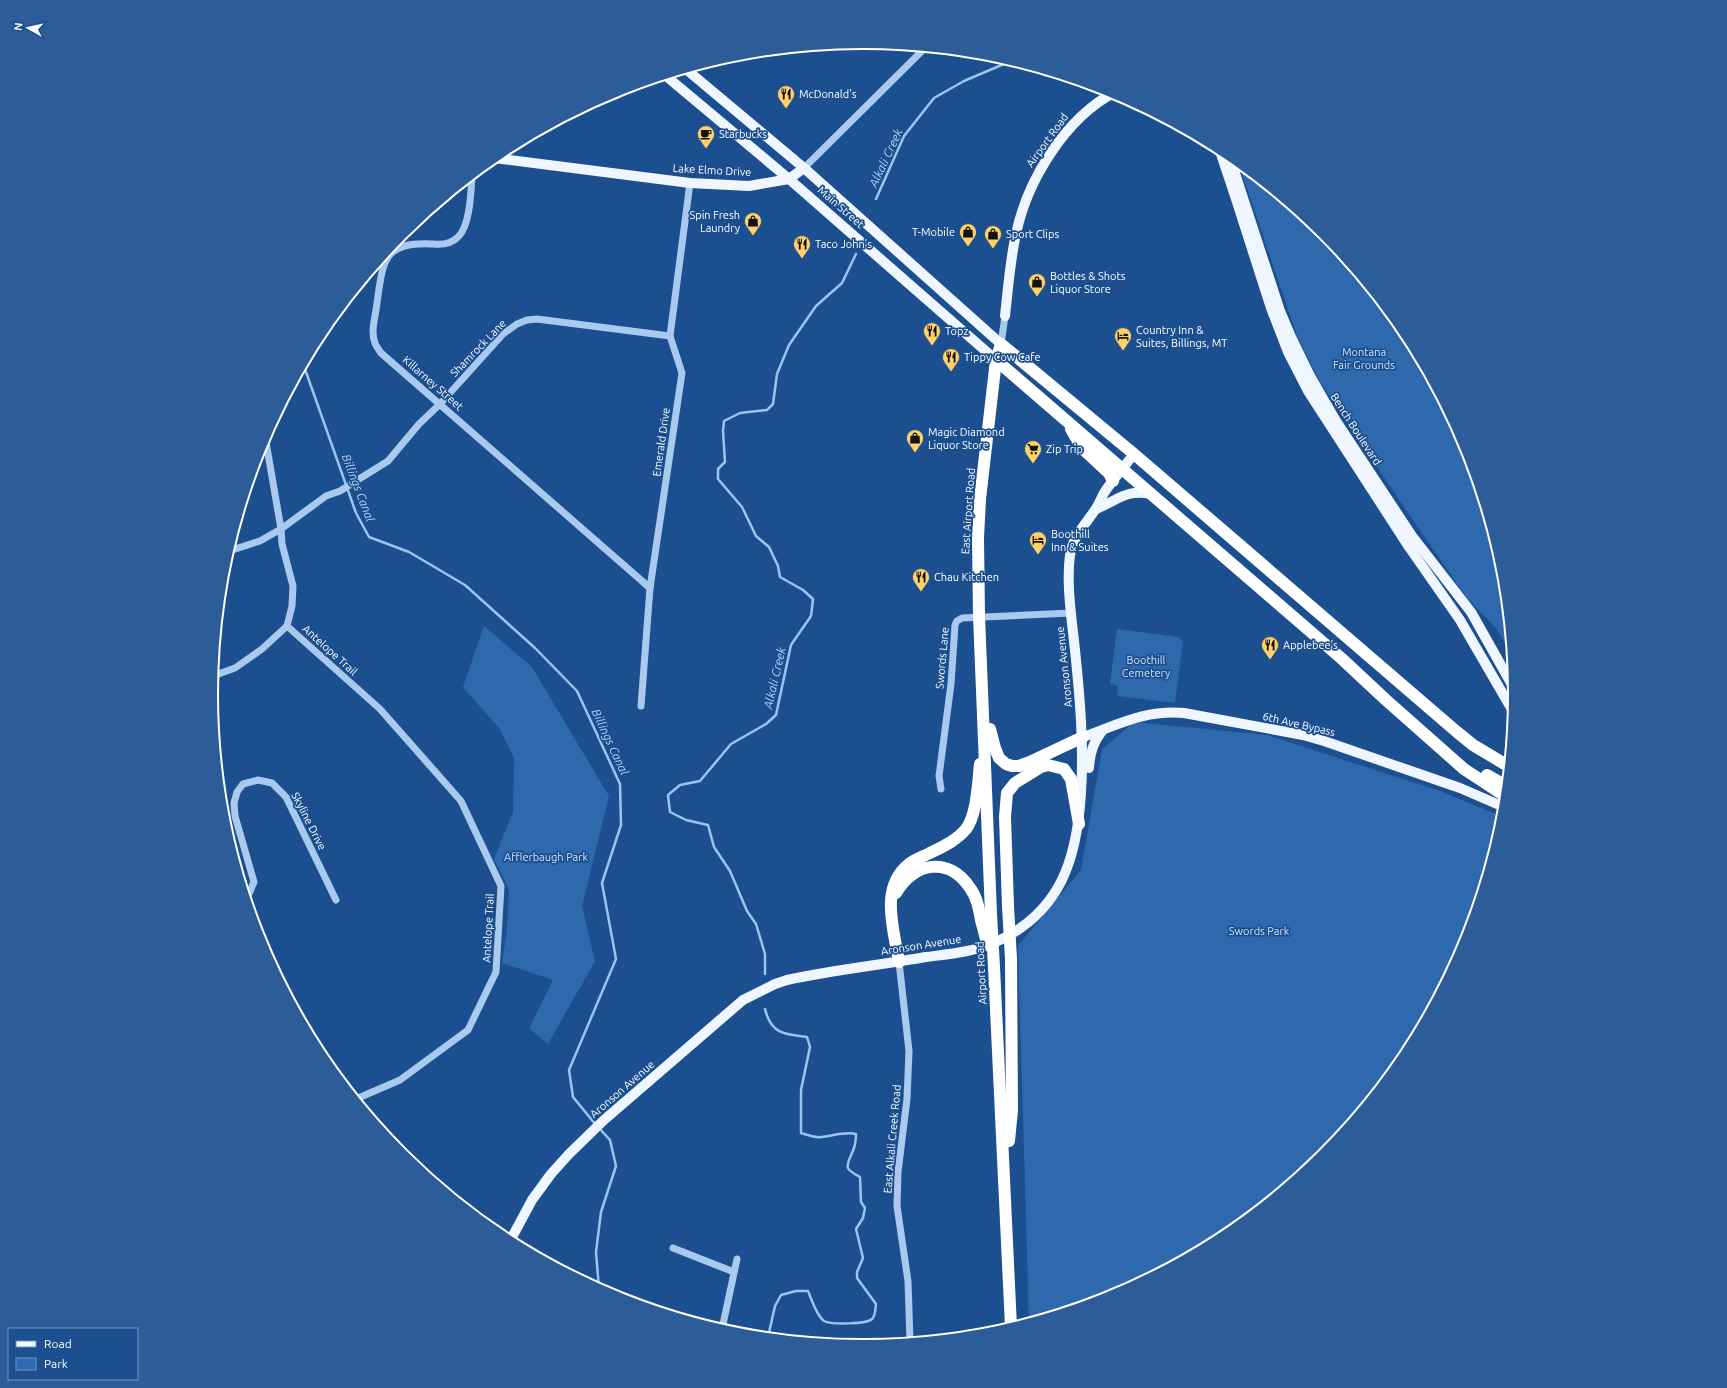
<svg xmlns="http://www.w3.org/2000/svg" width="1727" height="1388" viewBox="0 0 1727 1388" font-family="Ubuntu,sans-serif">
  <style>
    .green { fill: #2e69ad }
    .lines { fill: none; stroke-linecap: round; stroke-linejoin: round }
    .stream { stroke: #9cc4f0; stroke-width: 2.5 }
    .minor { stroke: #a9c9ee; stroke-width: 7 }
    .major { stroke: #f0f6ff; stroke-width: 10 }
    .highway { stroke: #fff; stroke-width: 12 }
    .highway-bridge { stroke: #fff; stroke-width: 12 }
    .labels { text-anchor: middle; stroke-width: 3.5; stroke-linejoin: round; paint-order: stroke }
    .poi-label { font-size: 11px; fill: #fff; stroke: #1b4f8f; text-anchor: start }
    .street-label { font-size: 11px; fill: #fff; stroke: #1b4f8f }
    .park-label { font-size: 11px; fill: #cfe3fa; stroke: #1b4f8f }
    .water-label { font-size: 12px; font-style: italic; fill: #b5d3f5; stroke: #1b4f8f }
    .rim { fill: none; stroke: #fff; stroke-width: 2 }
  </style>
  <rect width="100%" height="100%" fill="#1b4f8f"/>
  <g class="green">
    <path d="M1238,162L1325,233L1406,332L1466,445L1503,567L1512,654L1496,628L1467,598L1410,516L1320,382L1297,336Z"/>
    <path d="M484,626L532,667L609,796L582,906L595,961L548,1044L529,1028L553,980L502,963L507,930L509,890L494,859L513,812L514,758L499,728L463,687Z"/>
    <path d="M1117,629L1178,637L1183,641L1175,703L1117,696L1118,686L1110,684Z"/>
    <path d="M1134,722L1267,735L1440,791L1503,817V821L1466,944L1405,1056L1324,1155L1226,1236L1113,1296L1029,1322L1018,946L1081,870L1102,749Z"/>
  </g>
  <g class="lines">
    <g class="stream">
      <path d="M876,199L904,136L934,98L964,81L1011,61"/>
      <path d="M304,364L306,372L356,513L369,537L409,552L465,585L535,648L577,691L620,784L621,825L602,883L616,959L569,1070L573,1097L596,1125"/>
      <path d="M765,974V954L756,924L747,911L730,871L714,847L708,825L686,820L670,812L668,795L680,785L700,781L731,744L766,724L776,715L791,645L811,616L813,599L803,590L780,577L778,566L769,547L756,536L742,507L718,479V469L725,462L723,431L724,421L740,413L767,410L773,404L777,374L789,345L816,306L842,283L856,254"/>
      <path d="M765,1009C771,1034 784,1034 807,1037L810,1047L801,1090V1133C807,1135 815,1138 821,1137C832,1136 846,1131 856,1134C856,1141 855,1147 852,1153C845,1168 845,1169 860,1177L861,1202L865,1208L863,1218L856,1229L863,1258L857,1272V1278L876,1304C875,1309 876,1315 872,1319C867,1324 831,1325 824,1321C816,1315 812,1300 808,1291H796L781,1295L775,1306L768,1337"/>
      <path d="M599,1128L610,1140L616,1166L601,1212L596,1252L599,1289"/>
    </g>
    <g class="minor">
      <path d="M804,168L925,48"/>
      <path d="M472,176C471,192 470,226 458,237C451,244 442,245 433,244C383,241 383,261 377,303C376,315 370,331 375,343C376,346 379,350 381,353L650,588"/>
      <path d="M1001,344L1005,316"/>
      <path d="M229,551L260,541L281,529L326,496L340,491L388,461L419,424L440,404L503,334L517,324L527,320L537,319L670,336"/>
      <path d="M287,626L380,709L461,801L501,886L496,972L468,1030L400,1080L356,1099"/>
      <path d="M213,676L235,668L262,649L287,626L292,606L293,586L282,544L281,529L265,436"/>
      <path d="M641,706L650,588L682,373L670,336L690,183"/>
      <path d="M941,789L939,776L951,684L955,625L957,621L962,618L1071,613"/>
      <path d="M247,898L254,882L235,816L234,803L237,792L243,784L258,780L272,783L286,797L336,900"/>
      <path d="M899,962L909,1051L907,1099L898,1172L897,1206L908,1281L910,1341"/>
      <path d="M673,1248L734,1272"/>
      <path d="M722,1329L737,1259"/>
    </g>
    <g class="major">
      <path d="M687,70L804,168L1001,344"/>
      <path d="M666,76L789,179L996,360"/>
      <path d="M1219,148L1236,199L1271,308L1288,352L1308,391L1409,547L1460,620L1514,713"/>
      <path d="M1229,155L1280,311L1291,337L1310,376L1336,421L1412,536L1471,612L1515,690"/>
      <path d="M494,158L690,183L749,186L789,179L804,168"/>
      <path d="M1005,316C1008,289 1010,261 1016,234C1027,181 1065,118 1115,92"/>
      <path d="M1096,509C1118,500 1126,489 1151,494"/>
      <path d="M1083,737C1120,724 1143,710 1184,713L1303,735L1324,741L1460,788L1504,807"/>
      <path d="M1089,768C1090,753 1093,742 1103,730"/>
      <path d="M510,1241L532,1200L551,1174L569,1154L604,1120L743,1000L775,984L787,980C833,970 880,965 926,957C949,954 974,952 996,942C1061,912 1077,859 1081,793C1084,745 1080,698 1075,650C1072,621 1066,584 1070,555C1073,536 1085,525 1095,510C1099,505 1101,498 1104,493C1113,479 1124,467 1134,454"/>
    </g>
    <g class="highway">
      <path d="M996,360L1341,658L1386,700L1464,769L1505,796"/>
      <path d="M1071,429L1082,448L1109,473L1113,481"/>
      <path d="M990,729L995,748L999,758L1006,764L1012,766H1019L1030,762L1083,737"/>
      <path d="M1487,775L1506,786"/>
      <path d="M896,893C914,862 949,856 970,888C977,897 979,909 981,920"/>
      <path d="M1008,906L1005,817L1007,793L1015,783L1041,767L1048,765L1064,769L1071,779L1079,824"/>
      <path d="M991,914L979,616L978,538L980,499L996,360L1001,344L1134,454L1457,732L1473,745L1508,766"/>
      <path d="M899,962C894,930 879,888 909,864C914,860 922,857 928,854C942,847 956,841 966,829C977,815 978,782 980,764"/>
      <path d="M994,967L1011,1327"/>
      <path d="M1009,1141L1012,1110L1011,959"/>
    </g>
    <g class="highway-bridge">
      <path d="M1008,906L1011,959"/>
      <path d="M991,914L994,967"/>
      <path d="M981,920L987,943"/>
    </g>
  </g>
  <defs>
    <g id="restaurant-pin" transform="scale(0.9)"><path d="M0 17L-7.5 6A9.5 9.5 0 1 1 7.5 6Z" fill="#ffd166" stroke="#1b4f8f"/><path d="M-5-6h1v4h1v-4h1v4h1v-4h1v5L-1.5 .5V6h-2V.5L-5-1ZM5-6V6H3V1.5H1.5Q1.5-4 5-6Z" fill="#111"/></g>
    <g id="cafe-pin" transform="scale(0.9)"><path d="M0 17L-7.5 6A9.5 9.5 0 1 1 7.5 6Z" fill="#ffd166" stroke="#1b4f8f"/><path d="M-5.5-4.5H6V0H3Q3 3.5 0 3.5H-2.5Q-5.5 3.5-5.5 0ZM3-3.2v2h1.7v-2ZM-6 4.5H4V6H-6Z" fill="#111"/></g>
    <g id="shop-pin" transform="scale(0.9)"><path d="M0 17L-7.5 6A9.5 9.5 0 1 1 7.5 6Z" fill="#ffd166" stroke="#1b4f8f"/><path d="M-5-2.5h2.3a2.7 3.5 0 0 1 5.4 0H5L5.5 6h-11ZM-1.5-2.5h3a1.5 2.3 0 0 0-3 0Z" fill="#111"/></g>
    <g id="hotel-pin" transform="scale(0.9)"><path d="M0 17L-7.5 6A9.5 9.5 0 1 1 7.5 6Z" fill="#ffd166" stroke="#1b4f8f"/><path d="M-6-4.5h1.5V1H6V5H4.5V3h-9V5H-6ZM-4 0a1.8 1.8 0 1 1 3.6 0ZM.5 0V-2.5h3Q6-2.5 6 0Z" fill="#111"/></g>
    <g id="supermarket-pin" transform="scale(0.9)"><path d="M0 17L-7.5 6A9.5 9.5 0 1 1 7.5 6Z" fill="#ffd166" stroke="#1b4f8f"/><path d="M-6-5.5h2.5l.6 2H6L4.5 2H-2.5L-4.4-4H-6ZM-1.5 3.2a1.3 1.3 0 1 0 .1 0ZM3 3.2a1.3 1.3 0 1 0 .1 0Z" fill="#111"/></g>
  </defs>
  <g fill-rule="evenodd">
    <use href="#restaurant-pin" x="786" y="94"/>
    <use href="#cafe-pin" x="706" y="134"/>
    <use href="#shop-pin" x="753" y="221"/>
    <use href="#shop-pin" x="968" y="232"/>
    <use href="#shop-pin" x="993" y="234"/>
    <use href="#restaurant-pin" x="802" y="244"/>
    <use href="#shop-pin" x="1037" y="282"/>
    <use href="#restaurant-pin" x="932" y="331"/>
    <use href="#hotel-pin" x="1123" y="336"/>
    <use href="#restaurant-pin" x="951" y="357"/>
    <use href="#shop-pin" x="915" y="438"/>
    <use href="#supermarket-pin" x="1033" y="449"/>
    <use href="#hotel-pin" x="1038" y="540"/>
    <use href="#restaurant-pin" x="921" y="577"/>
    <use href="#restaurant-pin" x="1270" y="645"/>
  </g>
  <g class="labels">
    <g class="poi-label">
      <text x="799" y="98">McDonald's</text>
      <text x="719" y="138">Starbucks</text>
      <text x="740" y="219" text-anchor="end">Spin Fresh<tspan x="740" dy="13">Laundry</tspan></text>
      <text x="955" y="236" text-anchor="end">T-Mobile</text>
      <text x="1006" y="238">Sport Clips</text>
      <text x="815" y="248">Taco John's</text>
      <text x="1050" y="280">Bottles &amp; Shots<tspan x="1050" dy="13">Liquor Store</tspan></text>
      <text x="1136" y="334">Country Inn &amp;<tspan x="1136" dy="13">Suites, Billings, MT</tspan></text>
      <text x="945" y="335">Topz</text>
      <text x="964" y="361">Tippy Cow Cafe</text>
      <text x="928" y="436">Magic Diamond<tspan x="928" dy="13">Liquor Store</tspan></text>
      <text x="1046" y="453">Zip Trip</text>
      <text x="1051" y="538">Boothill<tspan x="1051" dy="13">Inn &amp; Suites</tspan></text>
      <text x="934" y="581">Chau Kitchen</text>
      <text x="1283" y="649">Applebee's</text>
    </g>
    <g class="street-label">
      <text transform="translate(1047 140) rotate(-54)" y="4">Airport Road</text>
      <text transform="translate(712 170) rotate(3)" y="4">Lake Elmo Drive</text>
      <text transform="translate(841 207) rotate(41)" y="4">Main Street</text>
      <text transform="translate(478 348) rotate(-46)" y="4">Shamrock Lane</text>
      <text transform="translate(433 383) rotate(41)" y="4">Killarney Street</text>
      <text transform="translate(1356 429) rotate(57)" y="4">Bench Boulevard</text>
      <text transform="translate(661 442) rotate(-82)" y="4">Emerald Drive</text>
      <text transform="translate(968 511) rotate(-86)" y="4">East Airport Road</text>
      <text transform="translate(330 650) rotate(42)" y="4">Antelope Trail</text>
      <text transform="translate(942 658) rotate(-85)" y="4">Swords Lane</text>
      <text transform="translate(1064 667) rotate(-96)" y="4">Aronson Avenue</text>
      <text transform="translate(1299 724) rotate(13)" y="4">6th Ave Bypass</text>
      <text transform="translate(309 821) rotate(63)" y="4">Skyline Drive</text>
      <text transform="translate(488 928) rotate(-87)" y="4">Antelope Trail</text>
      <text transform="translate(921 945) rotate(-9)" y="4">Aronson Avenue</text>
      <text transform="translate(981 973) rotate(-93)" y="4">Airport Road</text>
      <text transform="translate(622 1089) rotate(-41)" y="4">Aronson Avenue</text>
      <text transform="translate(892 1139) rotate(-85)" y="4">East Alkali Creek Road</text>
    </g>
    <g class="park-label">
      <text x="1364" y="356">Montana<tspan x="1364" dy="13">Fair Grounds</tspan></text>
      <text x="1146" y="664">Boothill<tspan x="1146" dy="13">Cemetery</tspan></text>
      <text x="546" y="861">Afflerbaugh Park</text>
      <text x="1259" y="935">Swords Park</text>
    </g>
    <g class="water-label">
      <text transform="translate(886 158) rotate(-65)" y="4">Alkali Creek</text>
      <text transform="translate(358 488) rotate(69)" y="4">Billings Canal</text>
      <text transform="translate(775 678) rotate(-77)" y="4">Alkali Creek</text>
      <text transform="translate(610 742) rotate(65)" y="4">Billings Canal</text>
    </g>
  </g>
  <path d="M0 0H1727V1388H0ZM218 694a645 645 0 1 1 1290 0a645 645 0 1 1-1290 0Z" fill="#2d5d98" fill-rule="evenodd"/>
  <path class="rim" d="M218 694a645 645 0 1 1 1290 0a645 645 0 1 1-1290 0Z"/>
  <rect x="8" y="1328" width="130" height="52" fill="#1b4f8f" stroke="#7695bc"/>
  <rect x="16" y="1341" width="20" height="6" fill="#f0f6ff" stroke="#7695bc"/>
  <text x="44" y="1348" font-size="12" fill="#ffffff">Road</text>
  <rect x="16" y="1358" width="20" height="12" fill="#2e69ad" stroke="#7695bc"/>
  <text x="44" y="1368" font-size="12" fill="#ffffff">Park</text>
  <g transform="translate(28 28) rotate(278)" stroke="#1b4f8f" stroke-width="3" paint-order="stroke">
  <path d="M0-3L7 15L0 10L-7 15Z" fill="#ffffff"/>
  <text y="-6" font-size="11" font-weight="bold" text-anchor="middle" fill="#ffffff">N</text>
  </g>
</svg>
